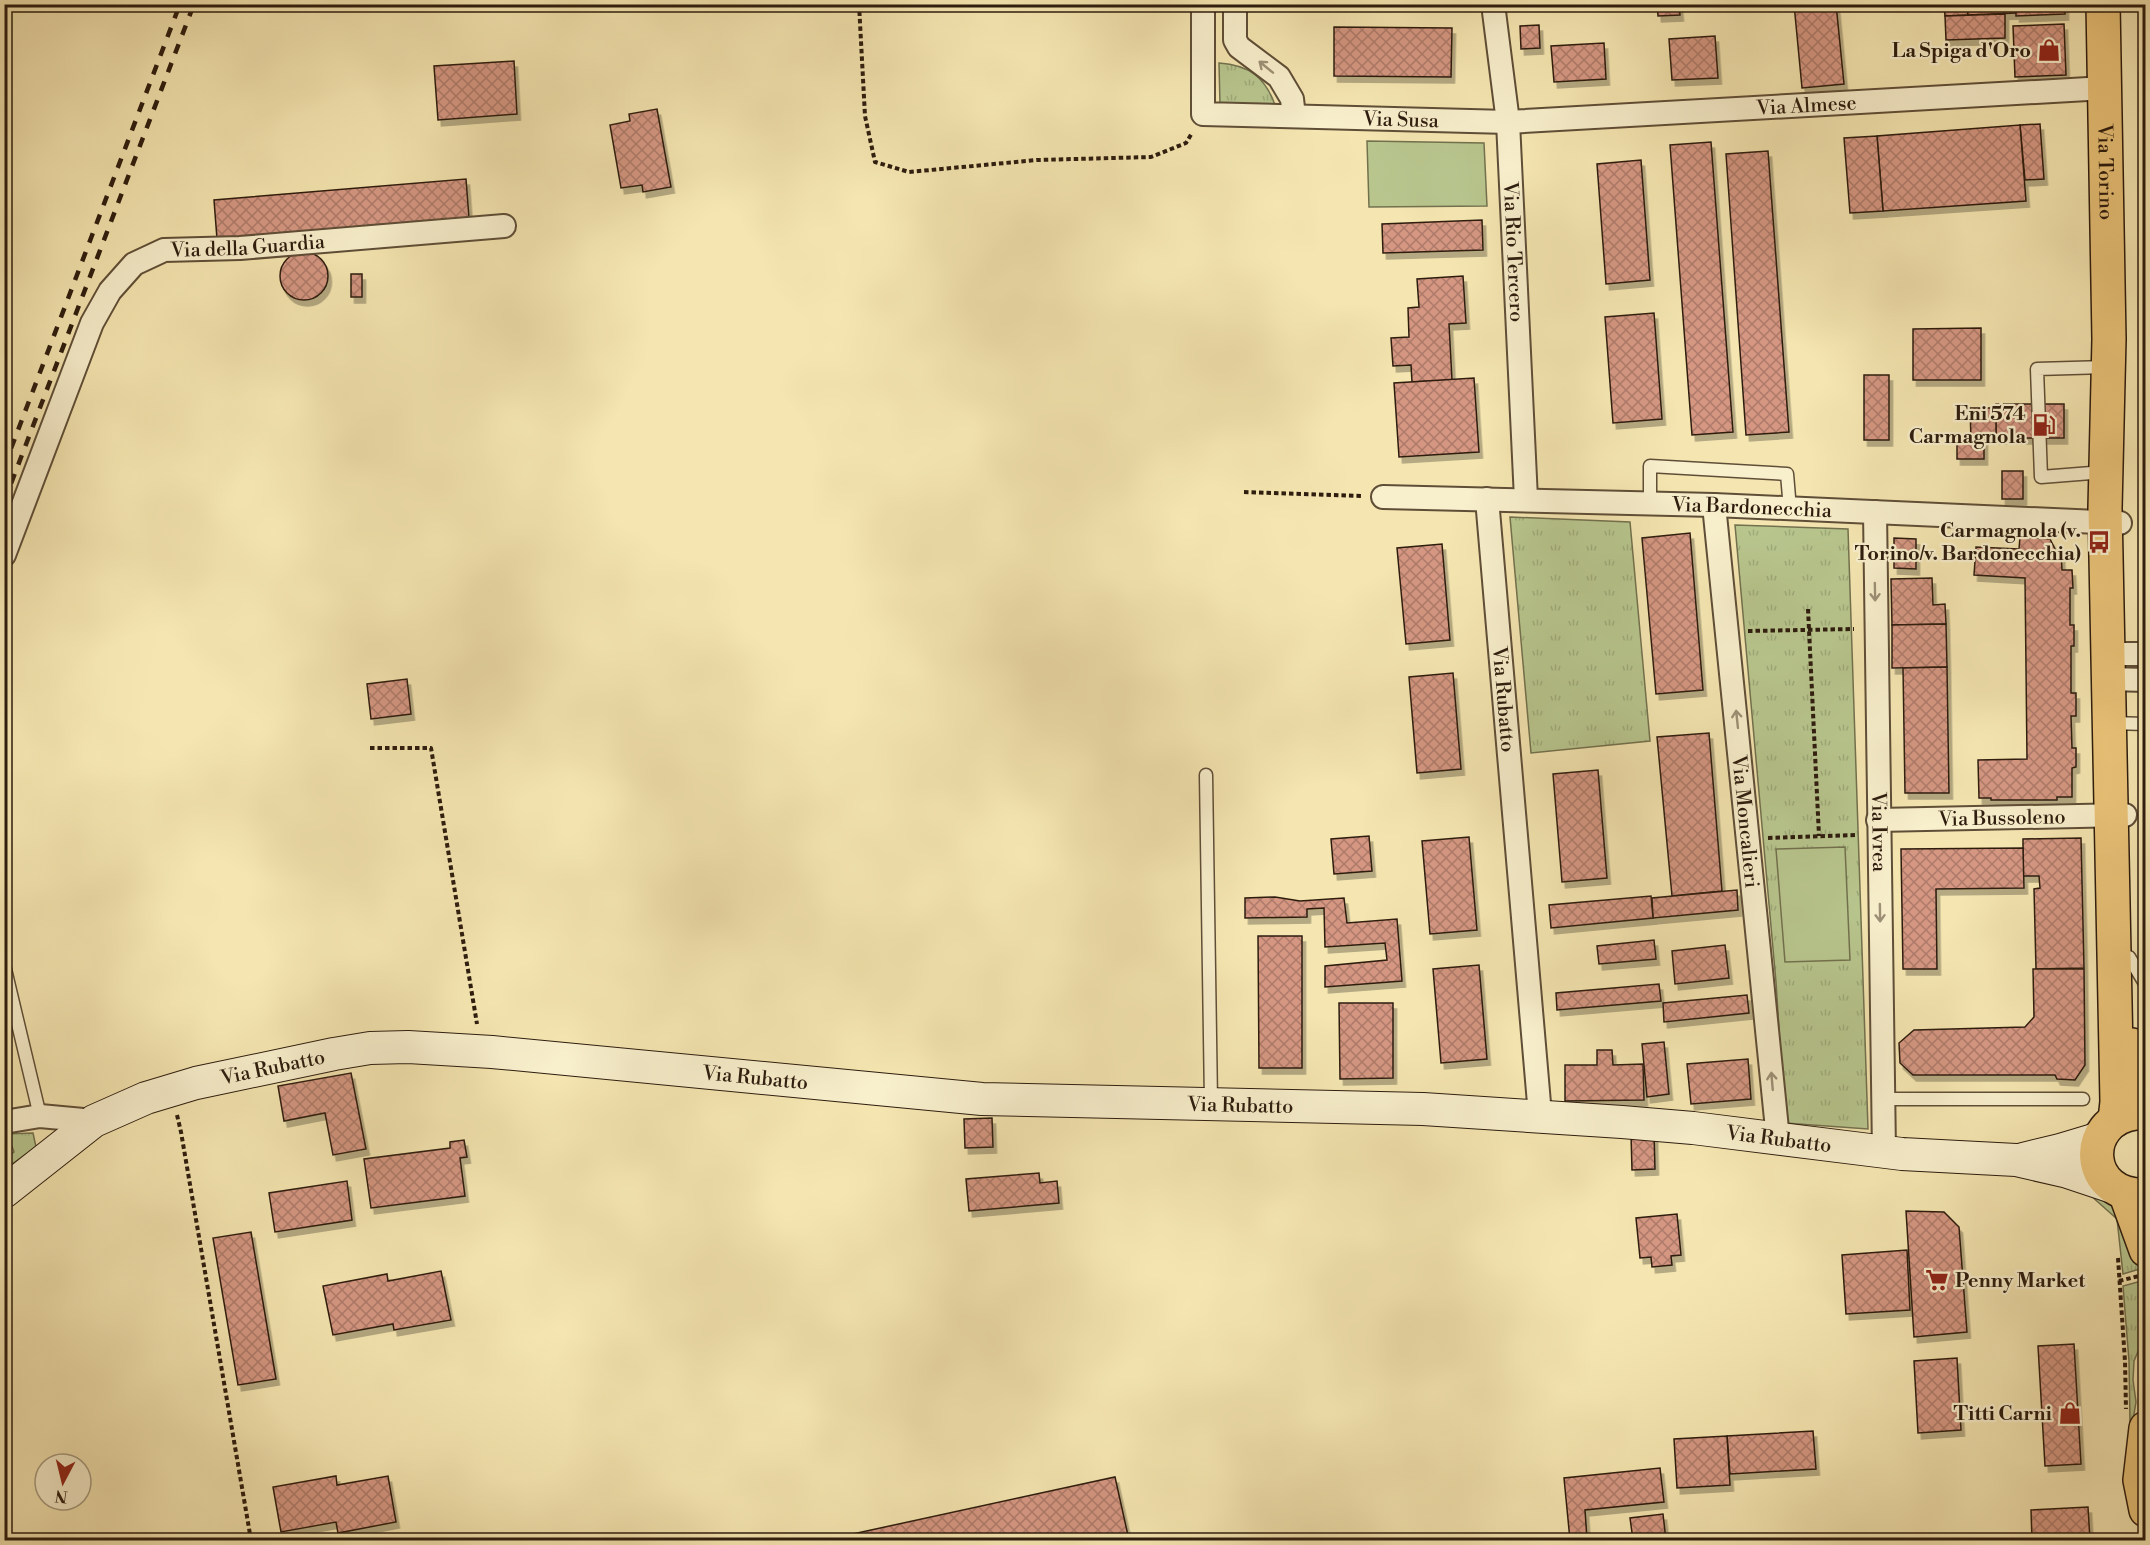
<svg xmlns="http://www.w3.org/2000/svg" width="2150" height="1545" viewBox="0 0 2150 1545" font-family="'Libre Bodoni',serif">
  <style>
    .grass { fill: url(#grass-tufts); stroke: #72714e; stroke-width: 1.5 }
    .pitch { fill: #b8c68e; stroke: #72714e; stroke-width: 1.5 }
    .building { fill: url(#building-cross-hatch); stroke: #2d1c0e; stroke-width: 1.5; filter: url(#shadow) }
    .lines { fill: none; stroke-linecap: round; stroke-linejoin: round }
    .lane-casing { stroke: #5f4e37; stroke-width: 15 }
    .street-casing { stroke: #5f4e37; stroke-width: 26 }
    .secondary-casing { stroke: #2d1c0e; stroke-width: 34 }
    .primary-casing { stroke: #2d1c0e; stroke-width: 36 }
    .path { stroke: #2d1c0e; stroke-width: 4; stroke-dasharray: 4.5 3; stroke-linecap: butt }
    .lane { stroke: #f8efcc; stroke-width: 12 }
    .street { stroke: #f8efcc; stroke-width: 22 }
    .secondary { stroke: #f8efcc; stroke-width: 32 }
    .primary { stroke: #eac378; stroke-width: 33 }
    .rail { stroke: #2d1c0e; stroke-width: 4.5; stroke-dasharray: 10 10; stroke-linecap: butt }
    .oneway { stroke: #9d9076 }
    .labels { text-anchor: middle; stroke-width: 4.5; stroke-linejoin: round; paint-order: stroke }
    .poi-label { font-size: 20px; font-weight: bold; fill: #2d1c0e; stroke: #f8efcc; text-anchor: end }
    .street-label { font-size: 20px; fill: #2d1c0e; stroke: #f8efcc }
  </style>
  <defs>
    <pattern id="grass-tufts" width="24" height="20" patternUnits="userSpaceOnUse" patternTransform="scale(1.5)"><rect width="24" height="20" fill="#b8c68e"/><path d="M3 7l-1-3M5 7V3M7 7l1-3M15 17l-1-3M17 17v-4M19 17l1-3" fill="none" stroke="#9eaa79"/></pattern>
    <pattern id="building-cross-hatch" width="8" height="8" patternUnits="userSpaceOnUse" patternTransform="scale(1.5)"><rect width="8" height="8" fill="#d59782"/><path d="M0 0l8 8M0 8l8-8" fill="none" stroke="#ad7a69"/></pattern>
    <filter id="shadow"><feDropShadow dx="3.5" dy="6" stdDeviation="0" flood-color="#0004"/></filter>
  </defs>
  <rect width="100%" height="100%" fill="#f5e6b1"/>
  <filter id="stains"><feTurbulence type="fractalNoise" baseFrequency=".00333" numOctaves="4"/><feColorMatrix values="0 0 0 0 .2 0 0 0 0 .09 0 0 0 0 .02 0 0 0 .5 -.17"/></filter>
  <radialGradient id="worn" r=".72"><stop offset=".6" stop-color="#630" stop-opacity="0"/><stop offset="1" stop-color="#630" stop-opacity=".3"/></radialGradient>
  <g class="grass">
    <path d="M1219,63C1249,65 1265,77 1275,105H1220Z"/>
    <path d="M1510,517L1630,522L1650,741L1531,753Z"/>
    <path d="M1735,525L1848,529L1868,1129L1785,1123L1776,982Z"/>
    <path d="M33,1133L36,1147L5,1169V1159L14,1152L10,1141H5V1134Z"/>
    <path d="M2090,1190L2115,1206L2136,1247L2143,1268L2123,1274L2117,1219L2089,1194Z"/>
    <path d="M2145,1280V1335L2134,1361L2133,1380L2136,1402L2132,1426L2130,1424L2129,1361L2123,1286Z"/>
  </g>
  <g class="pitch">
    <path d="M1367,141L1484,143L1487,206L1369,207Z"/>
    <path d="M1845,847L1850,960L1785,962L1776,849Z"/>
  </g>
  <g class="building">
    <path d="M1657,4H1679L1680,15L1658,16Z"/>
    <path d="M1794,4H1836L1844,84L1802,88Z"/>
    <path d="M1944,4H1967L1968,15L1945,16Z"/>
    <path d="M1967,4H2016V13L1968,15Z"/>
    <path d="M2016,4H2065V14L2016,16Z"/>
    <path d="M2005,14V38L1946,40L1945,16Z"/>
    <path d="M2064,24L2066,75L2015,77L2013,26Z"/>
    <path d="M1539,25L1540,48L1521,49L1520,26Z"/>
    <path d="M1334,27L1452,28L1451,77L1334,76Z"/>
    <path d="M1715,36L1718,78L1672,80L1669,39Z"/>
    <path d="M1604,43L1606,79L1554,82L1551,46Z"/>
    <path d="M514,61L517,114L438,120L434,66Z"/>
    <path d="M657,109L671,187L643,192L642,185L621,188L610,125L630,121L629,114Z"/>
    <path d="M2040,124L2044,179L2025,180L2020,125Z"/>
    <path d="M2020,125L2026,201L1883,211L1877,136Z"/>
    <path d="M1877,136L1883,211L1850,213L1844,138Z"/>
    <path d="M1711,142L1733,432L1692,435L1670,145Z"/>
    <path d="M1768,151L1789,432L1746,435L1726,154Z"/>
    <path d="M1641,160L1650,280L1606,284L1597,164Z"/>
    <path d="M466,179L469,218L217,239L214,200Z"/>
    <path d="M1482,220L1483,250L1383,253L1382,224Z"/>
    <circle cx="304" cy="276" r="24"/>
    <rect x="351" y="274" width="11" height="23"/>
    <path d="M1463,276L1466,323L1449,324L1452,380L1412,382L1411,365L1393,366L1391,338L1409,337L1408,308L1419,307L1417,279Z"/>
    <path d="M1654,313L1662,419L1613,423L1605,317Z"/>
    <path d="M1981,328V380H1913V329Z"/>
    <rect x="1864" y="375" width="25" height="65"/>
    <path d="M1474,378L1479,452L1399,457L1394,383Z"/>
    <rect x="1996" y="404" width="68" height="34"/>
    <path d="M1970,408H1996V434H1984V440H1971Z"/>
    <path d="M1984,440V459H1957V441Z"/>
    <rect x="2002" y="471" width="21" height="28"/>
    <path d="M1690,533L1703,690L1656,694L1642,538Z"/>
    <path d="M2020,537L2050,539L2056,551L2061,552L2062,570H2072L2073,588H2070V625H2074V646H2071V693H2076V716H2071L2072,748H2076V767L2072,768V797H2057V800H1991V798H1979L1978,760L2027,759L2025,578L1974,575L1976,547L2019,549Z"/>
    <path d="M1894,538L1916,539V569L1894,568Z"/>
    <path d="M1442,544L1450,640L1406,644L1397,548Z"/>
    <path d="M1932,578L1933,605L1945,604L1946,624L1892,625L1891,579Z"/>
    <path d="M1946,624L1947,667L1892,668V625Z"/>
    <path d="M1947,667L1949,793H1905L1903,668Z"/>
    <path d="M1453,673L1461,769L1417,773L1409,677Z"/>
    <path d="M407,679L411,714L371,719L367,684Z"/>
    <path d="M1709,733L1722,891L1672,896L1657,737Z"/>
    <path d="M1598,770L1607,878L1562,882L1553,774Z"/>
    <path d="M1369,836L1372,871L1334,874L1331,839Z"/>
    <path d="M1469,837L1477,930L1430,934L1422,841Z"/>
    <path d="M2081,838L2084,968L2036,969L2034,889L2040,888L2039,876H2023V839Z"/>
    <path d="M2023,848L2024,888L1936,889L1937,969H1903L1901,849Z"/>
    <path d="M1737,890L1738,910L1653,918L1652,898Z"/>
    <path d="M1651,896L1653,918L1551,928L1549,905Z"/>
    <path d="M1275,897L1300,901L1344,898L1347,923L1397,919L1402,981L1325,987V966L1387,960L1385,943L1325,947L1324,908L1307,909V917L1245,918V898Z"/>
    <path d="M1258,936H1302V1068H1259Z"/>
    <path d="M1654,940L1656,959L1599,964L1597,946Z"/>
    <path d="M1725,945L1729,978L1675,984L1672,951Z"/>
    <path d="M1479,965L1487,1059L1441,1063L1433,969Z"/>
    <path d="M2033,969H2084L2085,1065L2075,1080L2057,1079L2055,1075H1913L1900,1063L1899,1043L1914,1030L2025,1027L2034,1017Z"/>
    <path d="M1659,984L1661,1001L1557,1010L1556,993Z"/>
    <path d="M1747,995L1749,1013L1664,1022L1663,1003Z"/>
    <path d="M1339,1003H1393V1078L1340,1079Z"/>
    <path d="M1664,1042L1669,1094L1647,1097L1642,1044Z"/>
    <path d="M1597,1050H1612L1613,1065L1643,1064L1644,1100L1565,1101V1065H1597Z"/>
    <path d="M1748,1059L1751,1099L1691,1104L1687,1064Z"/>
    <path d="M351,1073L366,1149L333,1155L325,1113L284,1121L278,1086Z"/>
    <path d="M992,1118L993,1147L965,1148L964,1119Z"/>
    <path d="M1654,1133L1655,1169L1632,1170L1631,1134Z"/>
    <path d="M464,1140L467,1157L460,1158L465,1196L371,1208L364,1159L450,1148V1142Z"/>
    <path d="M1039,1173L1040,1183L1057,1181L1059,1203L969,1211L966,1179Z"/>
    <path d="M347,1181L352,1220L275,1232L269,1193Z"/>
    <path d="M1906,1211L1944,1212L1959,1227L1967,1332L1914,1337Z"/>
    <path d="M1677,1214L1681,1255L1671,1256L1672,1265L1652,1267L1651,1257L1640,1258L1636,1218Z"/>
    <path d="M251,1232L276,1379L238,1385L213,1238Z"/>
    <path d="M1907,1250L1910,1310L1846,1314L1842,1255Z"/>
    <path d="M441,1271L451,1320L394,1330L393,1324L333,1335L323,1286L387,1274L388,1281Z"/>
    <path d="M2074,1344L2081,1464L2045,1466L2038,1346Z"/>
    <path d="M1957,1358L1961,1430L1918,1433L1914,1361Z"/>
    <path d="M1813,1431L1816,1469L1730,1474L1727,1436Z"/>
    <path d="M1727,1436L1730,1485L1677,1488L1674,1439Z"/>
    <path d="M1660,1468L1664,1502L1585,1510L1587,1539L1570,1540L1564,1478Z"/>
    <path d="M336,1476L337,1485L388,1476L396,1522L338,1533L336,1522L281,1532L273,1487Z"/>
    <path d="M1115,1477L1129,1540H825Z"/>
    <path d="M2088,1507L2090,1540H2032L2031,1510Z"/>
    <path d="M1663,1514L1666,1540H1633L1630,1518Z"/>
  </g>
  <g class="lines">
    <g class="lane-casing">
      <g id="lane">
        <path d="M2104,472L2041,477L2037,369L2106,367"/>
        <path d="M1650,503V466L1787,474L1790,509"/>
        <path d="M2111,723L2146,724"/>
        <path d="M1206,775L1211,1102"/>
        <path d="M2129,957L2146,985"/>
        <path d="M4,965L40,1116"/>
        <path d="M1884,1099H2083"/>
      </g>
    </g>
    <g class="street-casing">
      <g id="street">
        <path id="s1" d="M1203,4V114L1508,122L2105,88"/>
        <path d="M1235,4V40L1239,47L1279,77L1292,99L1294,116"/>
        <path id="s2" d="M1493,4L1508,122L1526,499"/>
        <path id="s3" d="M1383,497L1714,505L2120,523"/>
        <path id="s4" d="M1487,499L1540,1115"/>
        <path id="s5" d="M1714,505L1778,1139"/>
        <path id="s6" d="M1875,512L1884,1152"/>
        <path id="s7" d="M4,555L92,323L110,291L134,264L164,250L240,248L504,226"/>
        <path d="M2109,654H2146"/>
        <path d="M2109,679L2146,680"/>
        <path id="s8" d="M1878,820L2125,815"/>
        <path d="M4,1122L40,1116L94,1121"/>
      </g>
    </g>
    <g class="secondary-casing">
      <g id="secondary">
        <path d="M2023,1159L2060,1150L2100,1138"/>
        <path id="s9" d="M4,1192L94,1121L146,1098L196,1083L334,1054L370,1048L408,1047L492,1052L982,1099L1423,1109L1622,1122L1693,1128L1902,1154L2016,1160L2068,1172L2110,1186"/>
      </g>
    </g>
    <g class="primary-casing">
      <g id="primary">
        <path id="s10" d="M2103,4L2109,339L2105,508L2117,1102L2115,1120"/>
        <path d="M2132,1045C2133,1064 2136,1086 2146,1103"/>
        <path d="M2136,1113C2080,1120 2084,1198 2146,1195"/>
        <path d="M2126,1195L2146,1250"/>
        <path d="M2146,1428L2140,1480L2146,1510"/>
      </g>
    </g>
    <g class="path">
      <path d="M859,4L865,116L875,162L909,172L1037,160L1151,157L1186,143L1192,133"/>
      <path d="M2141,4L2146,206"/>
      <path d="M1244,492L1363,496"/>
      <path d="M1808,609L1819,836"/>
      <path d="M1748,631L1854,629"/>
      <path d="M370,748H431L477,1024"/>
      <path d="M1768,838L1857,835"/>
      <path d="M177,1115L181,1132L251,1540"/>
      <path d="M2118,1258L2125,1361L2126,1409"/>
      <path d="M2119,1281L2139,1276"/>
    </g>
    <use href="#lane" class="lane"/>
    <use href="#street" class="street"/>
    <use href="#secondary" class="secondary"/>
    <use href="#primary" class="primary"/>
    <g class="rail">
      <path d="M4,467L180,4"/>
      <path d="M4,502L194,4"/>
    </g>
  </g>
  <defs><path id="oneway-shaft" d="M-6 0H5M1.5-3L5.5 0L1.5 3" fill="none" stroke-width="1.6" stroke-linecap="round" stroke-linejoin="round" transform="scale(1.5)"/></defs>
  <g class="oneway">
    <use href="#oneway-shaft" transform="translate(1266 67) rotate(-141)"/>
    <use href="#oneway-shaft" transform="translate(1875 592) rotate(89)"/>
    <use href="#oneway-shaft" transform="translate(1737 719) rotate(-96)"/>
    <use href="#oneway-shaft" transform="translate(1880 913) rotate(89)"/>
    <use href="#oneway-shaft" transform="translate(1772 1081) rotate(-95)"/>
  </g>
  <defs>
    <g id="shop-bare" transform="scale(1.8)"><path d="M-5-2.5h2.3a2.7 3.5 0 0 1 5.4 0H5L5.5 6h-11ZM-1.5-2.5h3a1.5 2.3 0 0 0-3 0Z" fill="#8f2418" stroke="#f8efcc" stroke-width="2.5" paint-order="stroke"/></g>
    <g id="fuel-bare" transform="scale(1.8)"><path d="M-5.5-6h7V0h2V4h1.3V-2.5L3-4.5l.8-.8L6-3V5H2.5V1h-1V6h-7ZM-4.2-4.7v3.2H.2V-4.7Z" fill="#8f2418" stroke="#f8efcc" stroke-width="2.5" paint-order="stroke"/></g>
    <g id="bus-bare" transform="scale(1.8)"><path d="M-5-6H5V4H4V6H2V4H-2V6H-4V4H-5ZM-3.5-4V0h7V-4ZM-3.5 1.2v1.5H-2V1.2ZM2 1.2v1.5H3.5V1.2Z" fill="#8f2418" stroke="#f8efcc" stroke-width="2.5" paint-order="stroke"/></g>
    <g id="supermarket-bare" transform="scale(1.8)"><path d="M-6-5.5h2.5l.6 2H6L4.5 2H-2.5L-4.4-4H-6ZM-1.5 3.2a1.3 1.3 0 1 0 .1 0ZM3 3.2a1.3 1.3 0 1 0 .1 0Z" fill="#8f2418" stroke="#f8efcc" stroke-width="2.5" paint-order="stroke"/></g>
  </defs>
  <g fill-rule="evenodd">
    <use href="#shop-bare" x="2049" y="50"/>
    <use href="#fuel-bare" x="2044" y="425"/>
    <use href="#bus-bare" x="2099" y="542"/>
    <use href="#supermarket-bare" x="1937" y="1280"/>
    <use href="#shop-bare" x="2070" y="1413"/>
  </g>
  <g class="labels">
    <g class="poi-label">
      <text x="2031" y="57">La Spiga d'Oro</text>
      <text x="2026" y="420">Eni 574<tspan x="2026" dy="23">Carmagnola</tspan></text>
      <text x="2081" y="537">Carmagnola (v.<tspan x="2081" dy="23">Torino/v. Bardonecchia)</tspan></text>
      <text x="1955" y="1287" text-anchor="start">Penny Market</text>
      <text x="2052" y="1420">Titti Carni</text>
    </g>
    <g class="street-label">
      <text dy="7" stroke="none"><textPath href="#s1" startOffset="714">Via Almese</textPath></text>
      <text dy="7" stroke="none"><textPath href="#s1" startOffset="308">Via Susa</textPath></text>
      <text dy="7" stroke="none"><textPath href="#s10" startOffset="168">Via Torino</textPath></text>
      <text dy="7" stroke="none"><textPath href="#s7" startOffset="438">Via della Guardia</textPath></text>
      <text dy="7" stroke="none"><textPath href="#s2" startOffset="249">Via Rio Tercero</textPath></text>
      <text dy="7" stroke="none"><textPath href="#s3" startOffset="369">Via Bardonecchia</textPath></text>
      <text dy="7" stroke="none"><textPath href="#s4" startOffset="201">Via Rubatto</textPath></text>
      <text dy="7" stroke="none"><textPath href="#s8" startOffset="124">Via Bussoleno</textPath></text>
      <text dy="7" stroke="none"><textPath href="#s5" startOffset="318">Via Moncalieri</textPath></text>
      <text dy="7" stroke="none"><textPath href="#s6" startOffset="320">Via Ivrea</textPath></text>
      <text dy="7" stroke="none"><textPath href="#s9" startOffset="302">Via Rubatto</textPath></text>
      <text dy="7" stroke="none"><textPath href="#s9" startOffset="788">Via Rubatto</textPath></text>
      <text dy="7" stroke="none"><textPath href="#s9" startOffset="1274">Via Rubatto</textPath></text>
      <text dy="7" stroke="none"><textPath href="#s9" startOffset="1814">Via Rubatto</textPath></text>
    </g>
  </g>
  <rect width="2150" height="1545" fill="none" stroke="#f5e6b1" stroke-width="24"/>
  <rect x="6" y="6" width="2138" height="1533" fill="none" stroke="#2d1c0e" stroke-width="3"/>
  <rect x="12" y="12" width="2126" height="1521" fill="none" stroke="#2d1c0e" stroke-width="1.5"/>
  <g transform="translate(63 1482) rotate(187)"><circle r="28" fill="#f8efcc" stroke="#a79b80" stroke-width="1.5"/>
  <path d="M0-4.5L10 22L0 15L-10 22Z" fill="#8f2418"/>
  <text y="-9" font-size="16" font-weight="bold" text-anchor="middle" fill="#2d1c0e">N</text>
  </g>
  <rect width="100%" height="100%" filter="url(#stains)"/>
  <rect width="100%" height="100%" fill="url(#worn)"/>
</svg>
